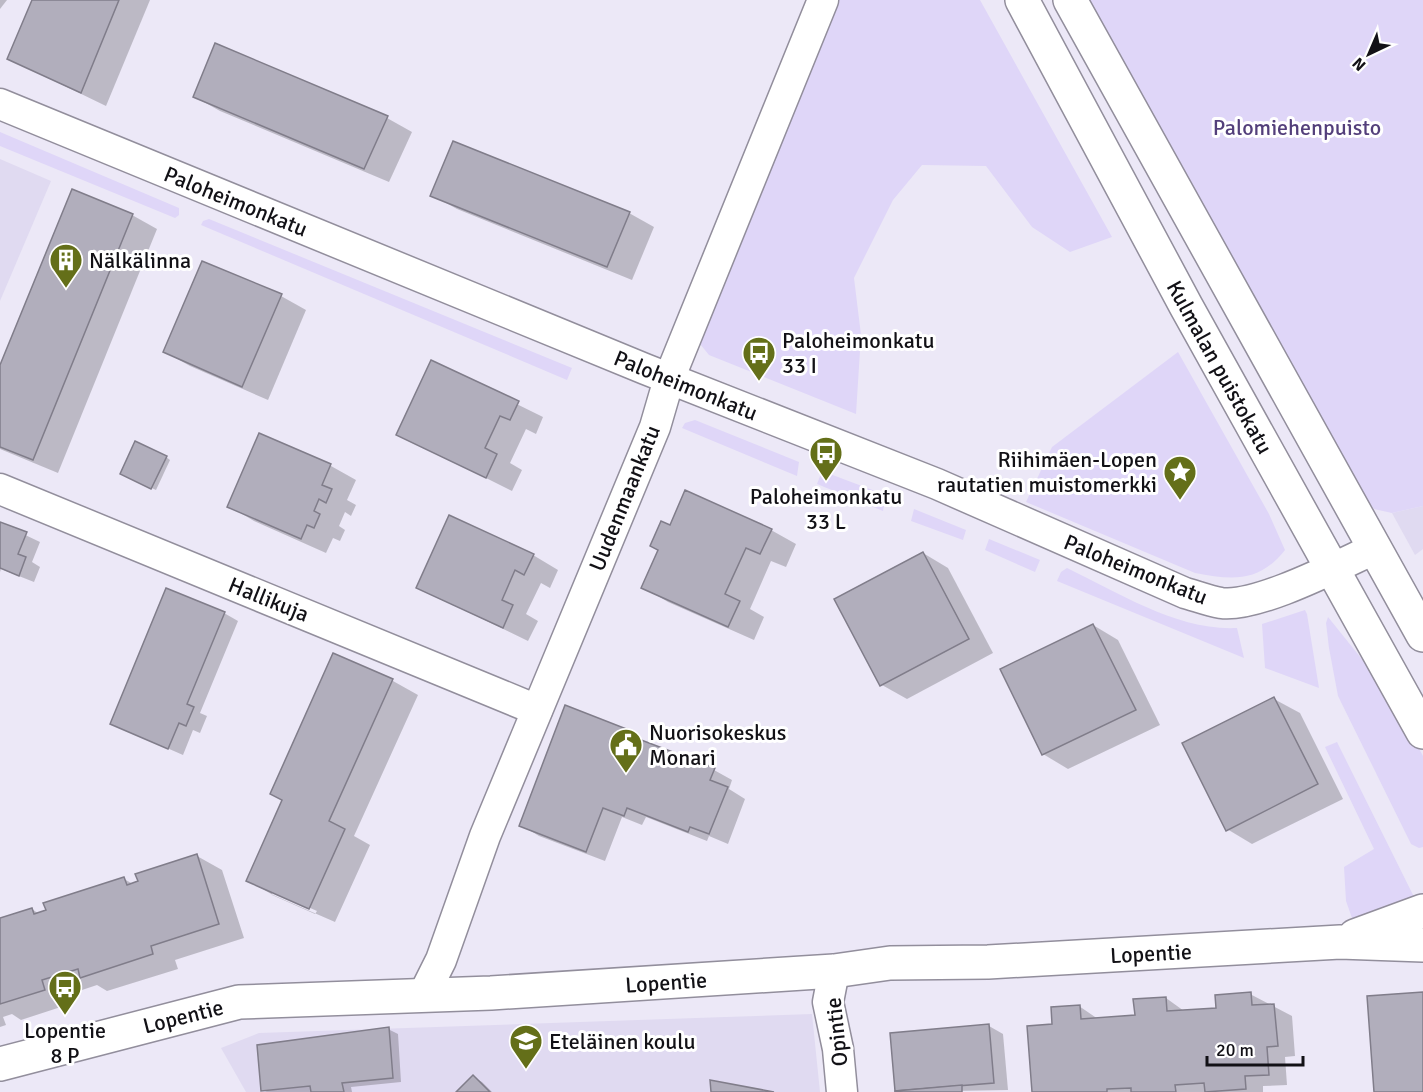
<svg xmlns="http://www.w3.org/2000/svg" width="1423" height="1092" viewBox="0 0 1423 1092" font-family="Signika,sans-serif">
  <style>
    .built { fill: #e0daf1 }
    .green { fill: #dfd6f8 }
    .shadow { fill: #0003; fill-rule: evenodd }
    .building { fill: #b1aebc; stroke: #807d8a; stroke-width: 1.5 }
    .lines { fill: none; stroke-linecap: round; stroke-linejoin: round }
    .minor-casing { stroke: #928e9c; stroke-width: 33 }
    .tertiary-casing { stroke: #928e9c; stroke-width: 36 }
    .minor { stroke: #fff; stroke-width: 30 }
    .tertiary { stroke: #fff; stroke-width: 33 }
    .labels { text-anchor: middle; stroke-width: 6; stroke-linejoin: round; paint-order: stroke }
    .park-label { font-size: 22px; fill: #533f7b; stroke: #fff }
    .street-label { font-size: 22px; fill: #121116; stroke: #fff }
    .poi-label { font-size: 22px; fill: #121116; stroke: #fff; text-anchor: start }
  </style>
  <rect width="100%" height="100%" fill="#ece8f7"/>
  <g class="built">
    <path d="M0,159L51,181L0,301Z"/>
    <path d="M1423,506V549L1415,555L1392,513Z"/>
    <path d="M812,1014L820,1092H246L221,1048L259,1033Z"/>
  </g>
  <g class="green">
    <path d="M836,0H980L1112,237L1070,252L1032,227L986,166L922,165L893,200L854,278L861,335L856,414L709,355L700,344L699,334Z"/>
    <path d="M1085,0H1423V506L1392,513L1374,509L1345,471Z"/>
    <path d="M0,132L179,208V215L175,218L0,146Z"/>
    <path d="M209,219L572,368L567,380L201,225L203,221Z"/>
    <path d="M1178,352L1269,514L1285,550C1259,583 1232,580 1195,573L1026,502L1052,447Z"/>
    <path d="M695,420L799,462L797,476L682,428L685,423Z"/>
    <path d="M822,471L883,494L885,501L883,511L817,484Z"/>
    <path d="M914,509L966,530L963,540L911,521Z"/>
    <path d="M989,539L1040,560L1035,572L985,550Z"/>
    <path d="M1067,568C1119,593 1178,631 1237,628L1244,658L1057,581L1061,572Z"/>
    <path d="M1305,610L1307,614L1319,688L1265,668L1262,624Z"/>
    <path d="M1328,617L1373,673L1398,710L1423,756V847L1419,848L1411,844L1338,696L1329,648L1326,623Z"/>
    <path d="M1337,742L1416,901L1352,918L1346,901L1344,867L1374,849L1325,747Z"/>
  </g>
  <g class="shadow">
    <path d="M0,0H7L0,9Z"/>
    <path d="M33,0H150L106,106L9,59Z"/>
    <path d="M195,97L387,118L412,132L389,182L220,111Z"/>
    <path d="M432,195L629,213L654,227L632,280L457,209Z"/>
    <path d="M132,215L157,229L58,473L0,449V369Z"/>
    <path d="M281,296L306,310L268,400L190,366L165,352Z"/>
    <path d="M431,362L543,417L536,434L526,429L510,463L522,470L512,491L398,434Z"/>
    <path d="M260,434L331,466L356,480L347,500L356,505L351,516L345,512L339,526L345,530L340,541L333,538L326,553L254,521L229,506Z"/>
    <path d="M166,457L170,460L156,490L126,476Z"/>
    <path d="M0,523L40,542L32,562L40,567L34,582L1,569L0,572Z"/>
    <path d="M670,527L771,530L796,544L786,567L771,561L750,609L764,617L754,640L668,602L643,587Z"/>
    <path d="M923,553L948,568L993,653L907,699L882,685Z"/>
    <path d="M533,555L558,570L550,588L541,583L526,614L538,621L528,641L417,587Z"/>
    <path d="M224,613L238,621L200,713L207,716L200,733L193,730L183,755L112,724Z"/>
    <path d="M1093,625L1118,640L1160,725L1068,769L1043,754L1002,669Z"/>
    <path d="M334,655L393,681L418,695L354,836L370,845L335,922L273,895L248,881L284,800ZM272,891L317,911L315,914L272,895Z"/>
    <path d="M1274,699L1300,713L1343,799L1252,844L1227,829Z"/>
    <path d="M566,707L629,731L646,743L714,770L732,780L729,789L745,799L728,844L709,836L707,841L646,817L642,825L622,817L605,861L539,836L521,825Z"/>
    <path d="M197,856L222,870L244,938L175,960L178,969L107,991L97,985L67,995L70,1004L21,1020L12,1014L3,1017L6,1025L0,1027V919L32,909L39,914L124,879L133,884Z"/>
    <path d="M1250,994L1292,1016L1295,1056L1285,1057L1287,1085L1263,1086V1092H1034L1054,1026L1079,1006L1098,1019L1136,1016L1166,998L1184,1011L1218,1009Z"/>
    <path d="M989,1026L1003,1034L1008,1090L897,1092Z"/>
    <path d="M388,1029L398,1034L401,1082L351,1087L352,1092H267L263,1090Z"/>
    <path d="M473,1077L482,1082L492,1092H458Z"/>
  </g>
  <g class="building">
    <path d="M32,0H119L81,93L7,59Z"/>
    <path d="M215,43L388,116L364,169L193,97Z"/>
    <path d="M453,141L630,212L607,267L430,196Z"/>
    <path d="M72,189L133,214L33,460L0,447V365Z"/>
    <path d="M202,261L282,294L242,387L163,352Z"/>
    <path d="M431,360L519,401L510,420L500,416L485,448L497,454L486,478L396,435Z"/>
    <path d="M259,433L331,464L322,485L332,489L326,503L319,499L314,511L320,514L314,528L307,525L301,539L227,507Z"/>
    <path d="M135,441L167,456L151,489L120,474Z"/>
    <path d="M685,490L772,529L760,554L746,548L725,594L740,601L728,627L641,588L658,550L650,546L661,521L670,525Z"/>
    <path d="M449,515L534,554L524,575L515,570L502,600L513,605L503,628L416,588Z"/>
    <path d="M0,522L27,532L18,554L26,557L19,576L0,568Z"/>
    <path d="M923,552L969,639L880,686L834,599Z"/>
    <path d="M166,588L225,612L187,704L194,707L186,726L179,723L168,749L110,724Z"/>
    <path d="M1093,624L1136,710L1042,755L1000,669Z"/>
    <path d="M333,653L393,679L329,821L345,829L309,909L246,881L282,800L270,794Z"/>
    <path d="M1274,697L1318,784L1226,831L1182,743Z"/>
    <path d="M565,705L629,730L628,735L715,768L710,780L728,787L709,834L690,827L688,832L627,808L624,816L603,808L586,852L519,826Z"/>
    <path d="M197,854L219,924L151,946L153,954L80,978L78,969L42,980L45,990L0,1004V918L32,908L34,914L46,910L43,903L124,877L127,885L138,881L135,874Z"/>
    <path d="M1251,992L1252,1005L1274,1004L1278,1046L1267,1047L1269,1075L1245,1076L1246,1089L1205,1092L1204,1083L1175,1085L1176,1092H1131V1088L1107,1089V1092H1032L1027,1026L1052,1024L1051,1007L1080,1005L1081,1019L1135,1015L1133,999L1166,997L1167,1011L1216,1008L1215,995Z"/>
    <path d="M1423,992V1092H1374L1367,996Z"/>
    <path d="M989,1024L994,1083L895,1091L890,1033Z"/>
    <path d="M389,1027L393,1078L342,1083L344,1092H311L310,1086L261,1091L257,1045Z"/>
    <path d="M473,1075L490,1092H456Z"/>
    <path d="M710,1080L774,1092H711Z"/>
    <path d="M962,1085V1092H895V1091Z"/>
  </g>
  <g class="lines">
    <g class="minor-casing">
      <g id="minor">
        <path d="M0,104L645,369L937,484L1185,593C1196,596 1209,601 1221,603C1257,608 1339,565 1374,549"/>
        <path d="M0,489L537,710"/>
        <path d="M834,971L828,1002L838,1049L842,1092"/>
        <path d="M423,996L441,960L485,836L655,427L669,379L823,0"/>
      </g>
    </g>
    <g class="tertiary-casing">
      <g id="tertiary">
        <path d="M1022,0L1186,306L1423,732"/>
        <path d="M1070,0L1423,635"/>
        <path d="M1355,936L1423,911"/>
        <path d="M0,1064L239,1002L491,993L834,971L890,963L988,962L1340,942L1423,945"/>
      </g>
    </g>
    <use href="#minor" class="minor"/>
    <use href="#tertiary" class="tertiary"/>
  </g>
  <defs>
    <g id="building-pin" transform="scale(1.725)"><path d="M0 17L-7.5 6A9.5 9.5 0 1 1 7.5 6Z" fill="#646f19" stroke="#fff"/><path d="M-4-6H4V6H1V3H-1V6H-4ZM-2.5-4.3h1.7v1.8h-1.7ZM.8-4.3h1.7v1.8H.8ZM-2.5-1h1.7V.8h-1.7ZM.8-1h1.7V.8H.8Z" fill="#fff"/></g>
    <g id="bus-pin" transform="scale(1.725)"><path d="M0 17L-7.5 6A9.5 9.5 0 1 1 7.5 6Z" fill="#646f19" stroke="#fff"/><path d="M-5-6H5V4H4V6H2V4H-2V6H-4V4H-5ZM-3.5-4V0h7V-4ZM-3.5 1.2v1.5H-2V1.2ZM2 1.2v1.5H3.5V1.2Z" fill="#fff"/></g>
    <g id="sight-pin" transform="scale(1.725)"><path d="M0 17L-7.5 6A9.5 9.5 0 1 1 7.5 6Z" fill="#646f19" stroke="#fff"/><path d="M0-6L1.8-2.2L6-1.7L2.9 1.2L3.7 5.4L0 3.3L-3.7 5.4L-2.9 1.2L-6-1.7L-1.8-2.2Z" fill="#fff"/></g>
    <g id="civic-pin" transform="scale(1.725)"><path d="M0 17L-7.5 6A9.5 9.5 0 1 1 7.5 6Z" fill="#646f19" stroke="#fff"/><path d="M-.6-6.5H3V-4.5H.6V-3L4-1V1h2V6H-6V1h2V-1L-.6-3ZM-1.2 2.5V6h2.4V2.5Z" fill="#fff"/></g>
    <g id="school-pin" transform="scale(1.725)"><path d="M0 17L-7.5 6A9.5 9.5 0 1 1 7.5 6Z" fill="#646f19" stroke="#fff"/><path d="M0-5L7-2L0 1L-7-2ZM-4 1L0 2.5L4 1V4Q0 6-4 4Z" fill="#fff"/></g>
  </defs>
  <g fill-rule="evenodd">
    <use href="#building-pin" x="66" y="260"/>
    <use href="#bus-pin" x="759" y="353"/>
    <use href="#bus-pin" x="826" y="453"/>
    <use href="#sight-pin" x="1180" y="472"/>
    <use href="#civic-pin" x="626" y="745"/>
    <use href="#bus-pin" x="65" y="987"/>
    <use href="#school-pin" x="526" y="1041"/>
  </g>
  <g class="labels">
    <g class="park-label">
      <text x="1297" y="135">Palomiehenpuisto</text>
    </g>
    <g class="street-label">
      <text transform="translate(236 201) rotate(22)" y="8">Paloheimonkatu</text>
      <text transform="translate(1220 367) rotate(61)" y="8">Kulmalan puistokatu</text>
      <text transform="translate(686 385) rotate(22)" y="8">Paloheimonkatu</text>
      <text transform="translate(624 498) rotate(-68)" y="8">Uudenmaankatu</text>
      <text transform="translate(1136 569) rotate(22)" y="8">Paloheimonkatu</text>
      <text transform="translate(269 599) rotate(22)" y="8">Hallikuja</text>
      <text transform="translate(1151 953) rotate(-3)" y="8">Lopentie</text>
      <text transform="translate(666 982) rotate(-4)" y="8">Lopentie</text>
      <text transform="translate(183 1016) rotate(-14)" y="8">Lopentie</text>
      <text transform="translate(836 1032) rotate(-96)" y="8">Opintie</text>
    </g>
    <g class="poi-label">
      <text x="89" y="268">Nälkälinna</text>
      <text x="782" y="348">Paloheimonkatu<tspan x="782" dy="25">33 I</tspan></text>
      <text x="1157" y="467" text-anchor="end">Riihimäen-Lopen<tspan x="1157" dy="25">rautatien muistomerkki</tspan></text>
      <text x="826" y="504" text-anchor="middle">Paloheimonkatu<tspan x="826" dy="25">33 L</tspan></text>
      <text x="649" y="740">Nuorisokeskus<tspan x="649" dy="25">Monari</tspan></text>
      <text x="65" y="1038" text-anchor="middle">Lopentie<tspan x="65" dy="25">8 P</tspan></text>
      <text x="549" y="1049">Eteläinen koulu</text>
    </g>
  </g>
  <g transform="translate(1369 54) rotate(224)" stroke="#ffffff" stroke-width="4.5" paint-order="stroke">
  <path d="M0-4.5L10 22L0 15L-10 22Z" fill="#121116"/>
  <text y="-9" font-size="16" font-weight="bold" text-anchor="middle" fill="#121116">N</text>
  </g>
  <path d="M1207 1056v9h96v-9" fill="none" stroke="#121116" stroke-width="3"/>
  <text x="1216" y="1056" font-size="18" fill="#121116" stroke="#ffffff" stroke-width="4.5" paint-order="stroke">20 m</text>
</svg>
